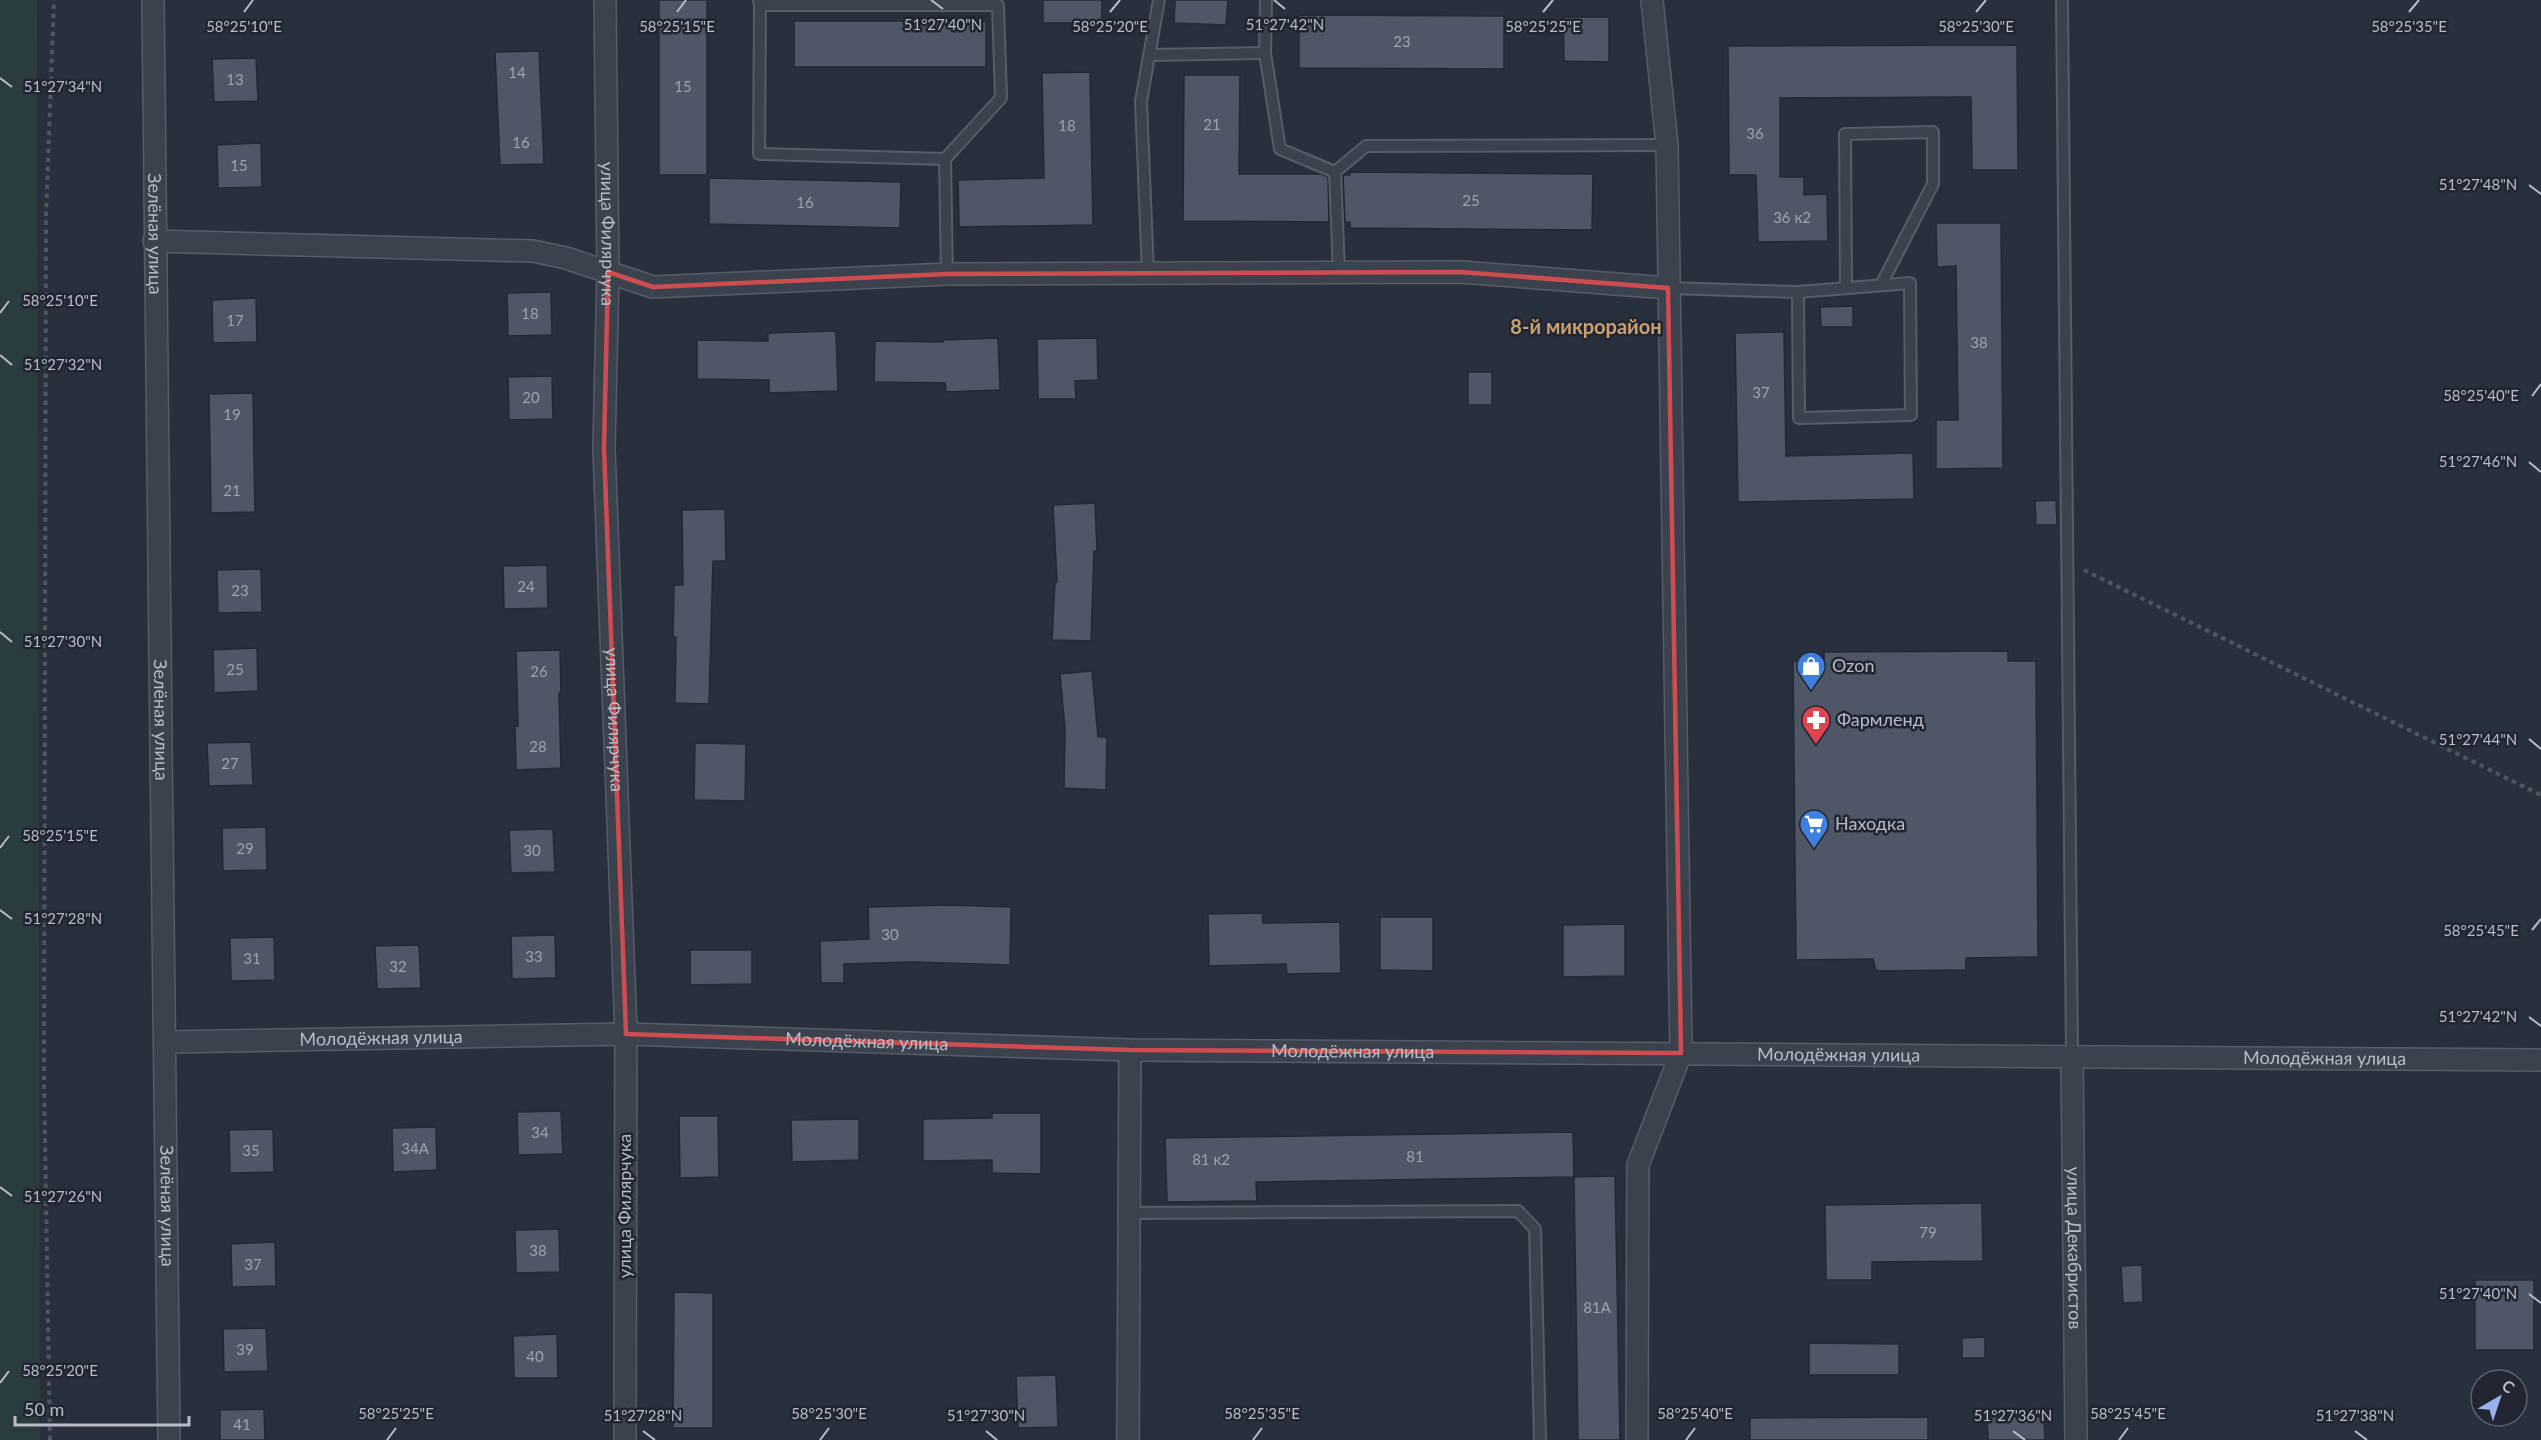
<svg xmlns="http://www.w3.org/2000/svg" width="2541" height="1440" viewBox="0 0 2541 1440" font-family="Lato,sans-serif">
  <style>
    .green { fill: #2b3c3f }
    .building { fill: #4f5665; stroke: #232834; stroke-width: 1.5 }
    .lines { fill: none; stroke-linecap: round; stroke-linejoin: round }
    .service-casing { stroke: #575d68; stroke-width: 14 }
    .minor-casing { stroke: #575d68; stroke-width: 24 }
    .path { stroke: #4a595d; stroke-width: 4; stroke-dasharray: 4.5 4.5; stroke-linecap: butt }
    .service { stroke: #3c424d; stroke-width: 10 }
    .minor { stroke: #3c424d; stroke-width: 21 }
    .marked { fill: none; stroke: #ce4d50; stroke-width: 4.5; stroke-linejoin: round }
    .ticks { fill: none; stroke: #b8bdc8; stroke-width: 2 }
    .labels { text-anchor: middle; stroke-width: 5; stroke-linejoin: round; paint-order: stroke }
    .number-label { font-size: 15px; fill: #9ea3af }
    .street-label { font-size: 18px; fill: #b8bdc8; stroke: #212632 }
    .poi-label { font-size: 18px; fill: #b8bdc8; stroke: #212632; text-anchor: start }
    .neighbourhood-label { font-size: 20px; font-weight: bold; fill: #c8a073; stroke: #212632 }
    .ticks-label { font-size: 15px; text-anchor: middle; fill: #b8bdc8; stroke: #212632; stroke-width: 5; stroke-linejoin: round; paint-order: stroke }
  </style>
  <rect width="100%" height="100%" fill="#282f3d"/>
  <path class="green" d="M0,0H37L40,1440H0Z"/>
  <g class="building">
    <rect x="659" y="0" width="48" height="175"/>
    <rect x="1043" y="0" width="59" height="23"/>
    <path d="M1175,0H1228L1226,25L1174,23Z"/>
    <path d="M1299,15L1504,16V69L1299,68Z"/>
    <path d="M1563,17H1609V62L1564,61Z"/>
    <rect x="794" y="21" width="192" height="46"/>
    <path d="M2017,45L2018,170H1972L1971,97L1780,98V177H1804V195L1827,194L1828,241L1758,242L1756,175H1729L1728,46Z"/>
    <path d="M539,51L544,164L500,165L495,52Z"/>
    <path d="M256,58L258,101L214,102L212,59Z"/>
    <path d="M1090,72L1093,225L959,227L958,180L1044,178L1042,73Z"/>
    <path d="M1184,75H1240L1239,174H1321L1328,177L1329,222L1183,221Z"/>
    <path d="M261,143L262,187L218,188L217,145Z"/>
    <path d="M1350,172L1593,174L1592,230L1350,228V222H1345L1343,175H1350Z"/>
    <path d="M709,178L901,182L900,228L709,224Z"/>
    <path d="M1936,223H2001L2003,468L1936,469V420H1958L1956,266L1937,267Z"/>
    <path d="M551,292L552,335L508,336L507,293Z"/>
    <path d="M256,298L257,342L213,343L212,300Z"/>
    <path d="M1853,306V327H1821L1820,307Z"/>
    <path d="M836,331L838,391L769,393V380L697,379V340L768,341V333Z"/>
    <path d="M1784,332L1786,456L1913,453L1914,499L1738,502L1735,333Z"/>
    <path d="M998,338L1000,390L946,392L945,383L874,382L875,341L943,342V340Z"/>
    <path d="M1097,338L1098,380L1075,381L1076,399H1038L1037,339Z"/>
    <rect x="1468" y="372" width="24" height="33"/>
    <path d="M552,376L553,419L509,420L508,377Z"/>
    <path d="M253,393L255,512L211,513L209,394Z"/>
    <path d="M2056,500L2057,525H2036L2035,501Z"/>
    <path d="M1095,503L1097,551H1094L1091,641L1052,640L1055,582H1057L1053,505Z"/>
    <path d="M725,509L726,561H713L709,704L675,703L676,637H673L674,585H683L682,510Z"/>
    <path d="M547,565L548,608L504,609L503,566Z"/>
    <path d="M261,569L262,612L218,613L217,570Z"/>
    <path d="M257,648L258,691L214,693L213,650Z"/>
    <path d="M560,650L561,693H559L561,768L516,770L515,726H518L516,651Z"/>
    <path d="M2008,651V661H2036L2038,957L1966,958V970L1876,971L1873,959L1796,960L1793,661H1824V652Z"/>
    <path d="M1089,671H1092L1098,737H1107L1106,790L1064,788L1065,729L1060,674Z"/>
    <path d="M251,742L253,785L209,786L207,743Z"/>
    <path d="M695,743L746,744L745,801L694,800Z"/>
    <path d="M266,827L267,870L223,871L222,828Z"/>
    <path d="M553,829L555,872L511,873L509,830Z"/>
    <path d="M950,905L1011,907L1010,965L913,962L844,964V983H821L820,941L869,939L868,907Z"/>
    <path d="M1262,913L1263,923L1340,922L1341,973L1287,974L1286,964L1209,966L1208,914Z"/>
    <path d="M1380,917H1433V971L1380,970Z"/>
    <path d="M1625,924V976L1563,977V925Z"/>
    <path d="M555,935L556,978L512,979L511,936Z"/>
    <path d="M274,937L275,980L231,981L230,938Z"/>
    <path d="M419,945L421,988L377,989L375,946Z"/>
    <path d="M690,950H752V984L690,985Z"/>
    <path d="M561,1111L563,1154L518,1155L517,1112Z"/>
    <path d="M992,1113H1041V1174L992,1173V1160L923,1161V1119L992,1118Z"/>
    <path d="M679,1116H718L719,1177L680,1178Z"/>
    <path d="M859,1119V1160L792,1162L791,1120Z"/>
    <path d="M436,1127L437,1170L393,1172L392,1128Z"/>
    <path d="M273,1129L274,1172L230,1173L229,1130Z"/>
    <path d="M1573,1132L1574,1177L1256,1182L1257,1201L1167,1202L1165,1138Z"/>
    <path d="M1615,1176L1620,1440H1578L1574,1177Z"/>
    <path d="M1982,1203L1983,1261L1872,1262V1280H1826L1825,1205Z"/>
    <path d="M559,1229L560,1272L516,1273L515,1230Z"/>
    <path d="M275,1242L276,1286L232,1287L231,1244Z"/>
    <path d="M2142,1265L2143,1302L2123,1303L2121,1266Z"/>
    <rect x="2475" y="1280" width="59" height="70"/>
    <path d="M674,1292L713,1293V1428H673Z"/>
    <path d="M266,1328L268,1371L224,1372L223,1329Z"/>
    <path d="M557,1334L558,1378H514L513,1336Z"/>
    <path d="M1985,1337V1358H1962V1338Z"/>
    <path d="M1809,1343L1899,1344V1375H1809Z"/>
    <path d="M1056,1375L1058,1427L1018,1428L1016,1376Z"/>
    <path d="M264,1409L265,1440H220V1410Z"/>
    <path d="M1928,1417V1440H1750V1418Z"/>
    <path d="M1987,1417H2044L2045,1440H1988Z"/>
  </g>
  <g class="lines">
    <g class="service-casing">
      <g id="service">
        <path d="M759,0L760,5H998L1001,98L945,159L947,274"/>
        <path d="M1266,0L1265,53L1280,149L1335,172"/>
        <path d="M2062,0L2072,1058"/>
        <path d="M760,5L759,154L945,159"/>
        <path d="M1149,55L1265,53"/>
        <path d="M1339,272L1335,172L1366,146L1667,145"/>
        <path d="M1148,273L1141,101L1159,0"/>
        <path d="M1668,288L1798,292L1910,283L1911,415L1799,418L1798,292"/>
        <path d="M1846,288L1845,134L1933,132V184L1881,285"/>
        <path d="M1129,1213L1518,1211L1535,1229L1540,1440"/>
      </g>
    </g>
    <g class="minor-casing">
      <g id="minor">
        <path id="s1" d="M153,0C155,480 166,960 169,1440"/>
        <path id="s2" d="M605,0L608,272L604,448L626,1034L625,1440"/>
        <path d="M154,241L533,251L566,258L653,287L947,274L1461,272L1668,288"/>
        <path id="s3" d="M167,1042L626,1034L1130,1050L2541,1060"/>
        <path id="s4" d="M2072,1058L2076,1440"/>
        <path d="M1128,1440L1130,1050"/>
        <path d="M1637,1440L1638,1165L1681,1053L1667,145L1652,0"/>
      </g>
    </g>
    <g class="path">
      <path d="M2084,570L2541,795"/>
      <path d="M50,1440L44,1079L46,216L54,0"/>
    </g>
    <use href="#service" class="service"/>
    <use href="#minor" class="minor"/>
  </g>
  <path class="marked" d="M608,272L653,287L947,274L1461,272L1668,288L1681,1053L1130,1050L626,1034L604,448Z"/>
  <path class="ticks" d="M931,0L943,9M1274,0L1285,9M244,12L253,0M677,12L686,0M1110,12L1120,0M1543,12L1553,0M1976,12L1986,0M2409,12L2419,0M0,78L12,87M2529,185L2541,194M0,313L9,301M0,355L12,365M2532,396L2541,384M2529,462L2541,472M0,632L12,642M2529,739L2541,749M0,848L9,836M0,910L12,919M2532,930L2541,919M2529,1017L2541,1026M0,1187L12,1196M2529,1294L2541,1303M0,1383L9,1371M643,1431L655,1440M986,1431L997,1440M2013,1431L2025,1440M2355,1431L2367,1440M387,1440L396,1428M820,1440L829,1428M1253,1440L1262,1428M1686,1440L1695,1428M2119,1440L2128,1428"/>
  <defs>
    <g id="shop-pin" transform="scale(1.5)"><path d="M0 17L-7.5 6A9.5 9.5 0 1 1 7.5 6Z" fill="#3f7fe0" stroke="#212632"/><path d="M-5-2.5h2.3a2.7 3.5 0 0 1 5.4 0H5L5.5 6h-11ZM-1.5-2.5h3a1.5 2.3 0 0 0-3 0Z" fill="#fff"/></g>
    <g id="pharmacy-pin" transform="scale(1.5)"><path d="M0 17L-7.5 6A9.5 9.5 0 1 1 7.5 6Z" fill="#e0444e" stroke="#212632"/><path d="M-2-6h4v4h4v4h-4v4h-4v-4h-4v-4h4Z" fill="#fff"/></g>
    <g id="supermarket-pin" transform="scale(1.5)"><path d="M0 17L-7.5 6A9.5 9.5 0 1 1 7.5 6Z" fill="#3f7fe0" stroke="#212632"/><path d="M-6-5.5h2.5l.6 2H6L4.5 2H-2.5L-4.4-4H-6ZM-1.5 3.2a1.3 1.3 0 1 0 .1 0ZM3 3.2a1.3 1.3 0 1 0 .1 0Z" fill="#fff"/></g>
  </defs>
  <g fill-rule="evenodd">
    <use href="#shop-pin" x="1811" y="666"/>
    <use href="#pharmacy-pin" x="1816" y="720"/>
    <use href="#supermarket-pin" x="1814" y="824"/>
  </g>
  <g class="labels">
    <g class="number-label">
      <text x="1402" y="47">23</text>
      <text x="517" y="78">14</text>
      <text x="235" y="85">13</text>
      <text x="683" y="92">15</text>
      <text x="1212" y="130">21</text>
      <text x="1067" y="131">18</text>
      <text x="1755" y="139">36</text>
      <text x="521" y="148">16</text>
      <text x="239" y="171">15</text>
      <text x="1471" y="206">25</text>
      <text x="805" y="208">16</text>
      <text x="1792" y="223">36 к2</text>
      <text x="530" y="319">18</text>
      <text x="235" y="326">17</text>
      <text x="1979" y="348">38</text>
      <text x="1761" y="398">37</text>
      <text x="531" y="403">20</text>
      <text x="232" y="420">19</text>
      <text x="232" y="496">21</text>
      <text x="526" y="592">24</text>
      <text x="240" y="596">23</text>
      <text x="235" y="675">25</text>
      <text x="539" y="677">26</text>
      <text x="538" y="752">28</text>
      <text x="230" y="769">27</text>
      <text x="245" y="854">29</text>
      <text x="532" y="856">30</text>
      <text x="890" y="940">30</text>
      <text x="534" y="962">33</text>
      <text x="252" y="964">31</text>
      <text x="398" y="972">32</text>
      <text x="540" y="1138">34</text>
      <text x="415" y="1154">34А</text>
      <text x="251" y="1156">35</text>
      <text x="1415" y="1162">81</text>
      <text x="1211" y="1165">81 к2</text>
      <text x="1928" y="1238">79</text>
      <text x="538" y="1256">38</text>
      <text x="253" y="1270">37</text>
      <text x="1597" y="1313">81А</text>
      <text x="245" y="1355">39</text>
      <text x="535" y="1362">40</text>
      <text x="242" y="1430">41</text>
    </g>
    <g class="street-label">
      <text dy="6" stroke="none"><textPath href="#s1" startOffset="234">Зелёная улица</textPath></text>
      <text dy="6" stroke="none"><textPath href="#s2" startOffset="234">улица Филярчука</textPath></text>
      <text dy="6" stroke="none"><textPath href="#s1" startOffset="720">Зелёная улица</textPath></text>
      <text dy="6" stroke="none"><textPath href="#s2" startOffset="720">улица Филярчука</textPath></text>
      <text dy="6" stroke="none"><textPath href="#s3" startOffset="214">Молодёжная улица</textPath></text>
      <text dy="6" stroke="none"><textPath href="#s3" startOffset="700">Молодёжная улица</textPath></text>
      <text dy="6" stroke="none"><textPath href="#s3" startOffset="1186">Молодёжная улица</textPath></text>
      <text dy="6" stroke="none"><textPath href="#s3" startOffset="1672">Молодёжная улица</textPath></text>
      <text dy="6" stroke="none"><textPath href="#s3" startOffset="2158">Молодёжная улица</textPath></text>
      <text dy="6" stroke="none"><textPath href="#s1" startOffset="1206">Зелёная улица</textPath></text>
      <text transform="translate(625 1206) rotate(-90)" y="6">улица Филярчука</text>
      <text dy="6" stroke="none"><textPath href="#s4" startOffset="190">улица Декабристов</textPath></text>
    </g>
    <g class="poi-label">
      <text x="1832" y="672">Ozon</text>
      <text x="1837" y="726">Фармленд</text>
      <text x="1835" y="830">Находка</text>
    </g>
    <g class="neighbourhood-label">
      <text x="1586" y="334">8-й микрорайон</text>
    </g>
  </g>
  <g class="ticks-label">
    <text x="1285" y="30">51°27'42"N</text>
    <text x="943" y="30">51°27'40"N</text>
    <text x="244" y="32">58°25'10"E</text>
    <text x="677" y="32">58°25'15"E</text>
    <text x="1543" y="32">58°25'25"E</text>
    <text x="1976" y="32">58°25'30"E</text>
    <text x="2409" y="32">58°25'35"E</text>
    <text x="1110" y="32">58°25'20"E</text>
    <text x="63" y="92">51°27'34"N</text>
    <text x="2478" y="190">51°27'48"N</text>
    <text x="60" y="306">58°25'10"E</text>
    <text x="63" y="370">51°27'32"N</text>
    <text x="2481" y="401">58°25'40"E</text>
    <text x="2478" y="467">51°27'46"N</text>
    <text x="63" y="647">51°27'30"N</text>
    <text x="2478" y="745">51°27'44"N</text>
    <text x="60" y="841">58°25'15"E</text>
    <text x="63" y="924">51°27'28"N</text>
    <text x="2481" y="936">58°25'45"E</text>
    <text x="2478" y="1022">51°27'42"N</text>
    <text x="63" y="1202">51°27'26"N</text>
    <text x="2478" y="1299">51°27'40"N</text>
    <text x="60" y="1376">58°25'20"E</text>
    <text x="396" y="1419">58°25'25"E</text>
    <text x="829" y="1419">58°25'30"E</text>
    <text x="1262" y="1419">58°25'35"E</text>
    <text x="1695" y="1419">58°25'40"E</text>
    <text x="2128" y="1419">58°25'45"E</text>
    <text x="643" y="1421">51°27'28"N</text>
    <text x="986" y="1421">51°27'30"N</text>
    <text x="2013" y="1421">51°27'36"N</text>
    <text x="2355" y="1421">51°27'38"N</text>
  </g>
  <g transform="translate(2499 1398) rotate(39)"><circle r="28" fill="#212632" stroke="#5d626e" stroke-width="1.5"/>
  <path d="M0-4.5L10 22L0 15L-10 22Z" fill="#9ab2eb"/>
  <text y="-9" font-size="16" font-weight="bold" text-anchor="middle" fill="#b8bdc8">С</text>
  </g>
  <path d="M15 1416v9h174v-9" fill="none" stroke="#b8bdc8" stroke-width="3"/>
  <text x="24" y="1416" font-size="18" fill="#b8bdc8" stroke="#212632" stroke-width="4.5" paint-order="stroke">50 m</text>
</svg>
